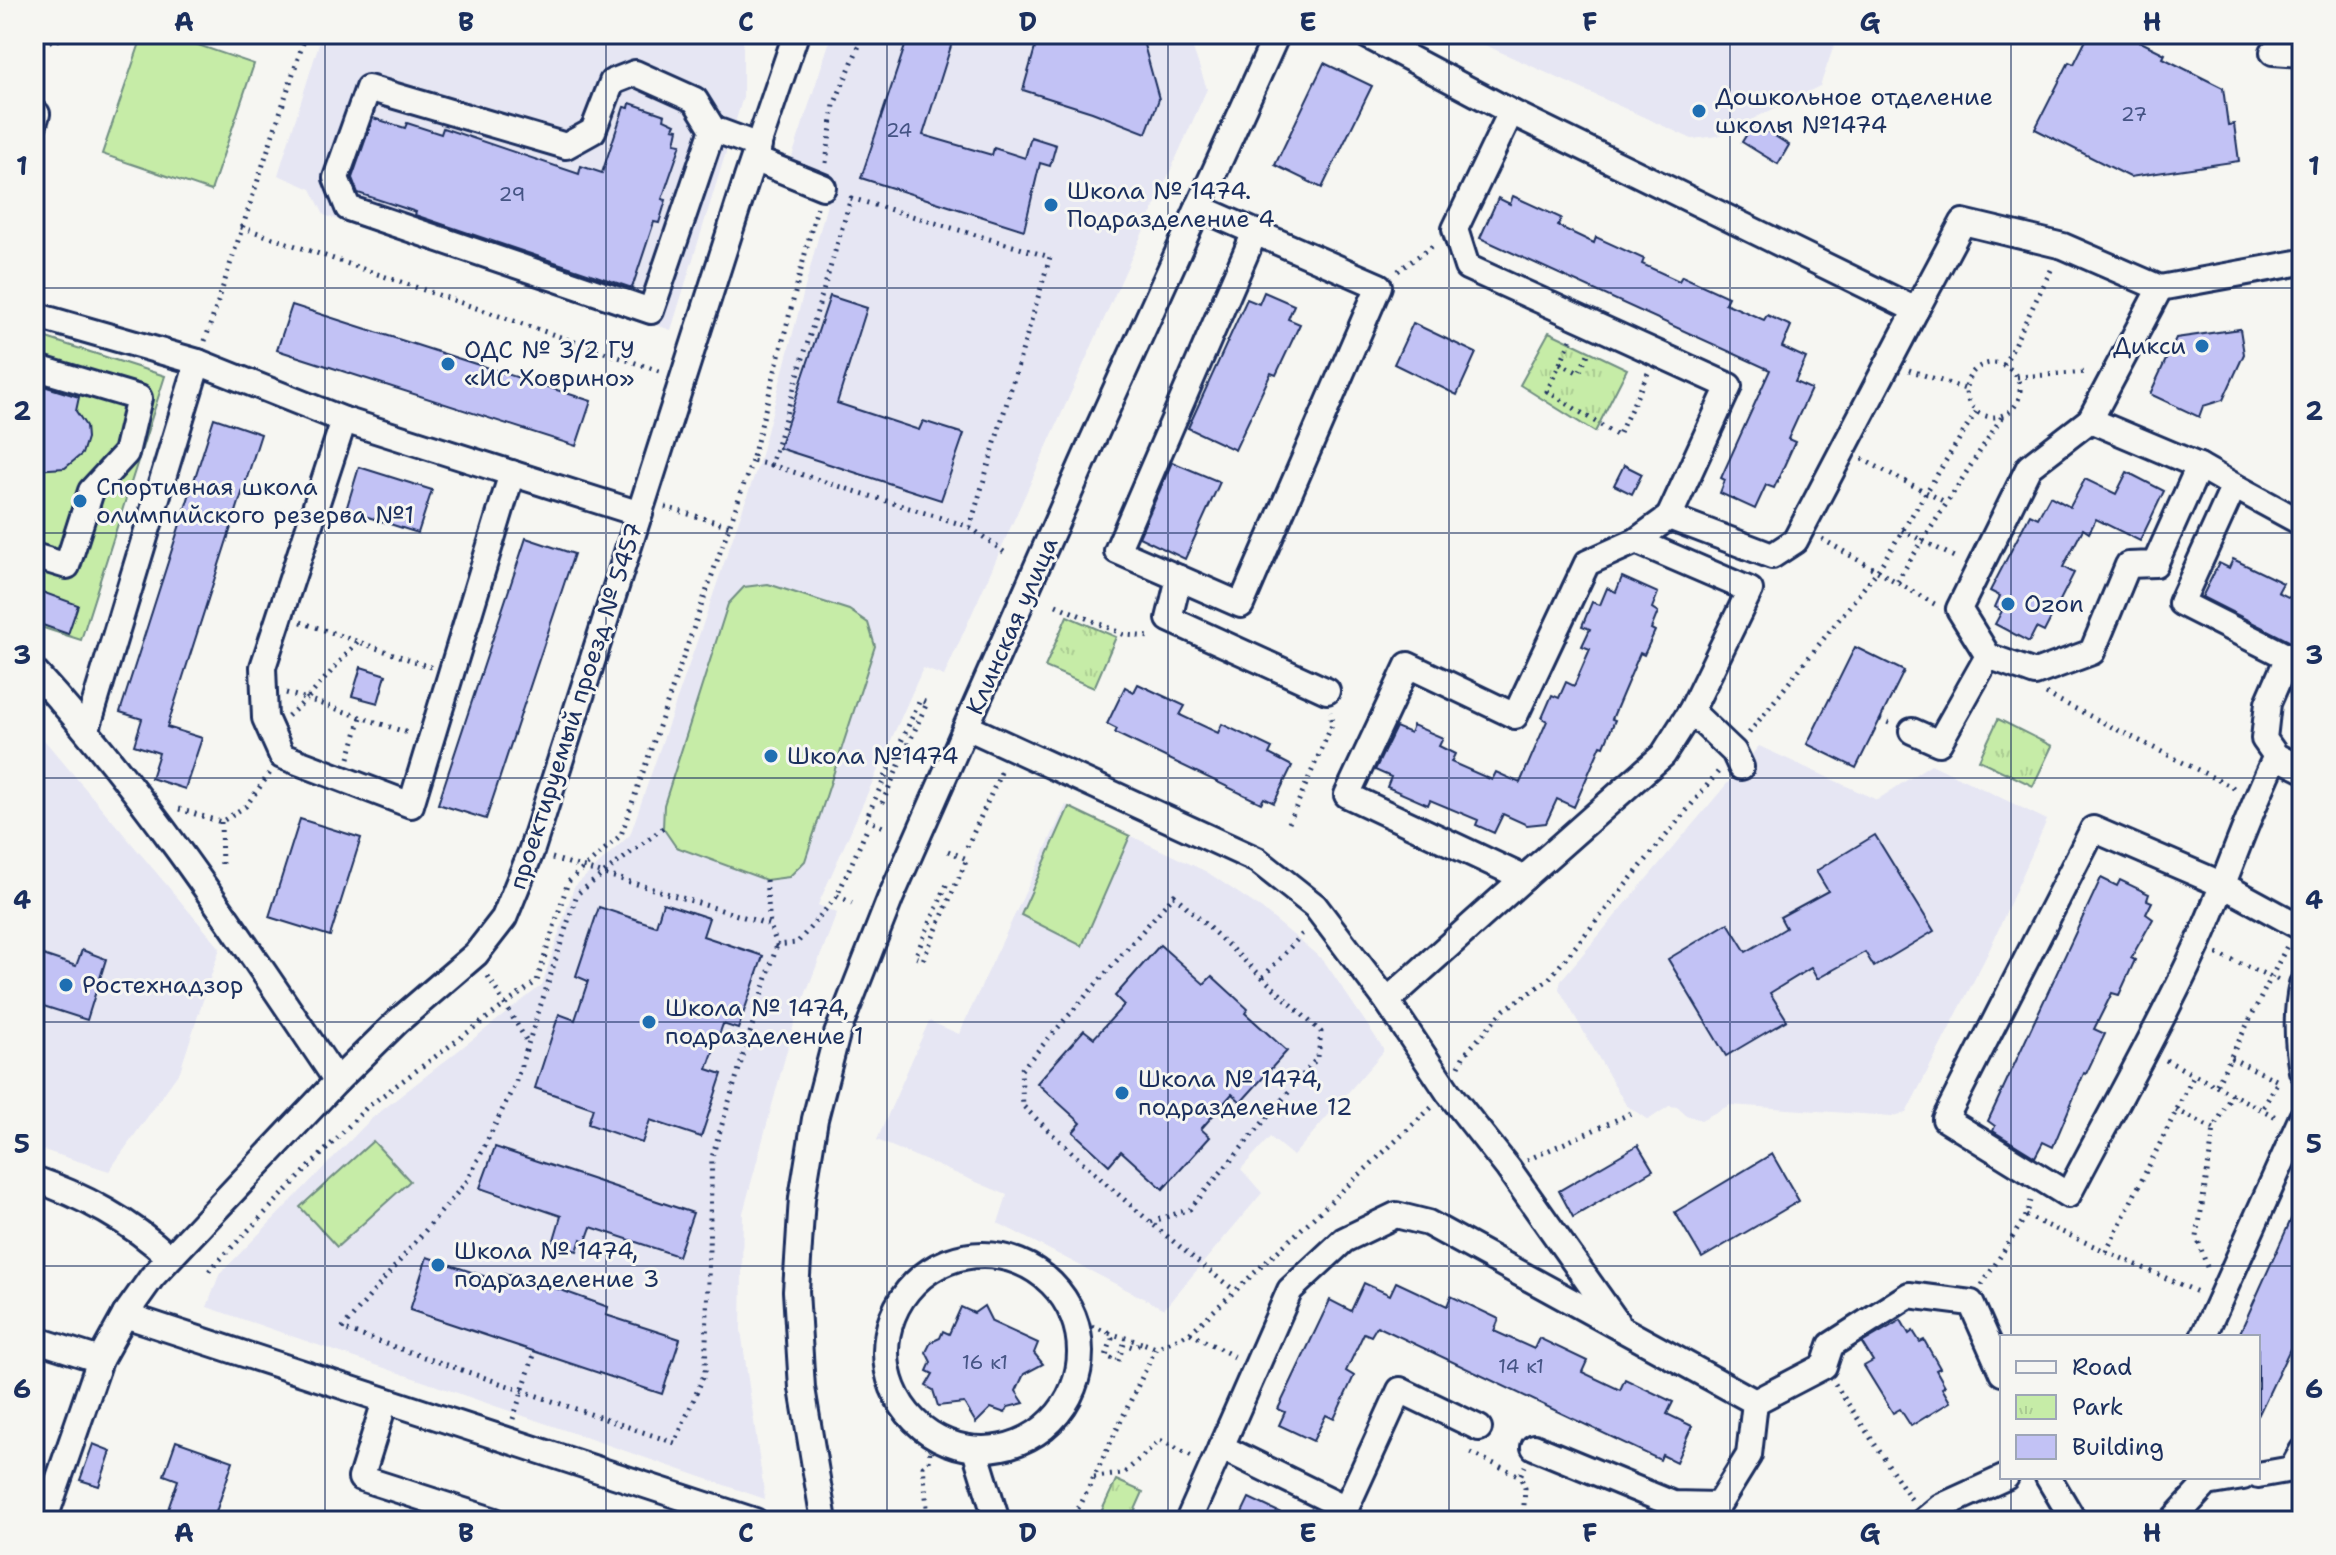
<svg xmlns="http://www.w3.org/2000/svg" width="2336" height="1555" viewBox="0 0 2336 1555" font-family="'Shantell Sans',sans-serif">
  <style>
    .built { fill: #e6e6f3 }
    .park { fill: url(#park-tufts); stroke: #708e82; stroke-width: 2 }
    .garden { fill: #c6eca7; stroke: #708e82; stroke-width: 2 }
    .building { fill: #c2c2f5; stroke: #1b2f5e; stroke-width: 2 }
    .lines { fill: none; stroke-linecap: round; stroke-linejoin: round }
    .minor-casing { stroke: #1b2f5e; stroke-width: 30 }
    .path { stroke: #1b2f5e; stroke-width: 5; stroke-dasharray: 2 6; stroke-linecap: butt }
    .minor { stroke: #f6f6f2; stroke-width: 24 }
    .grid { fill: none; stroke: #1b2f5e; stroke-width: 2; stroke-opacity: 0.55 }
    .poi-dot { fill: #1f6fb2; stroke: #f6f6f2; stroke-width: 3 }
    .labels { text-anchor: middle; stroke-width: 6; stroke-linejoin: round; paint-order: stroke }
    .number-label { font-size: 20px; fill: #455484 }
    .poi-label { font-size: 24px; fill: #1b2f5e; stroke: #f6f6f2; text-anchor: start }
    .street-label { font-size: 24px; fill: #1b2f5e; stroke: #f6f6f2 }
    .neatline { fill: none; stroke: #1b2f5e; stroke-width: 3 }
    .grid-label { font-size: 26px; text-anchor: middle; font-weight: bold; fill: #1b2f5e }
  </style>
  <defs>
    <pattern id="park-tufts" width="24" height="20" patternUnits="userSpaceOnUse" patternTransform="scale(2)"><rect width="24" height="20" fill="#c6eca7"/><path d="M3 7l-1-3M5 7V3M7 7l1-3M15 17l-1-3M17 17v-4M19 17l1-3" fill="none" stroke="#aacb92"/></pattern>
  </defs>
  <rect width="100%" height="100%" fill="#f6f6f2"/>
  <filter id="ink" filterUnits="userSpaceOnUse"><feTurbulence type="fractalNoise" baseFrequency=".0125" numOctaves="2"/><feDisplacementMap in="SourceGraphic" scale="16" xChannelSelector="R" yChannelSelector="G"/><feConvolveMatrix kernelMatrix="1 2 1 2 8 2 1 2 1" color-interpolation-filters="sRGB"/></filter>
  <g filter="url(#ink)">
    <g class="built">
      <path d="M322,34H743V97L671,330L324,215L311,189L278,175Z"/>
      <path d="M832,34H1188L1207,89L944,676L923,668L818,905L837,913L794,1024L743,1213L741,1330L765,1499L207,1307L219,1275L371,1119L542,985L574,887L630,835L759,462L833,181L790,163Z"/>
      <path d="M1461,34H1838L1820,86L1718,136L1692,139Z"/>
      <path d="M34,728L220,948L180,1071L109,1171L34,1147Z"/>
      <path d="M1759,746L1877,800L1931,764L2047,820L1988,953L1906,1113L1892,1116L1730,1105L1701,1120L1686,1115L1677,1107L1669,1106L1648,1120L1626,1105L1559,989L1561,980Z"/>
      <path d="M1066,805L1207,872L1262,909L1324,961L1383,1048V1052L1293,1156L1270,1137L1241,1169L1262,1193L1164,1309L998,1223L1007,1195L877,1140L929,1021L959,1034Z"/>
    </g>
    <g class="park">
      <path d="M1549,332L1627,369L1595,432L1520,385Z"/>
      <path d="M1067,616L1116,637L1094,688L1045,667Z"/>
      <path d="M1998,719L2052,746L2033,786L1979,760Z"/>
      <path d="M1116,1480L1143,1492L1130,1521H1097Z"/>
    </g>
    <g class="garden">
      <path d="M143,34H166L254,64L211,191L102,154Z"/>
      <path d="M34,334L165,376L81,640L34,625Z"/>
      <path d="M768,584L849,610L868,623L875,646L805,861L789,877L766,880L676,847L663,828L664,805L728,604L744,587Z"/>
      <path d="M1069,807L1130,836L1082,946L1021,915Z"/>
      <path d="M373,1141L410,1181L337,1247L300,1207Z"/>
    </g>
    <g class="building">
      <path d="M909,34H924L952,43L923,135L992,155L994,148L1025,158L1031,137L1056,145L1050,166L1040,163L1024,230L861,178Z"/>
      <path d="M1039,34H1141L1159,99L1146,133L1092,112L1023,90Z"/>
      <path d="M2089,34H2125L2165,54L2163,58L2223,88L2228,125L2234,124L2239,161L2130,177L2035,129L2069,62L2074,64Z"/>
      <path d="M1324,63L1372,86L1322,188L1275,165Z"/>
      <path d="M630,103L665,115L664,119L675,124L673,128L678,129L675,143L681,144L662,199L666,200L659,223L654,222L632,288L415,215L416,212L358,193L352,178L373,118L405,128L407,123L441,134L443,128L579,174L581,166L602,173L624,107L629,108Z"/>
      <path d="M1754,123L1789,145L1778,164L1742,142Z"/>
      <path d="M1513,196L1561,218L1558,226L1594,243L1596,237L1644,259L1642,264L1679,281L1682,276L1728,297L1725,303L1764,320L1767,315L1791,326L1782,347L1806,358L1795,382L1811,389L1788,439L1795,442L1774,488L1766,485L1755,509L1720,493L1725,480L1721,478L1770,370L1480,238L1498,198L1510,204Z"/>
      <path d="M1264,292L1294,305L1288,319L1300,324L1276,375L1271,373L1235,450L1188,428L1247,299L1259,304Z"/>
      <path d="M830,296L867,308L837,403L919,430L923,421L964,434L941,500L779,448Z"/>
      <path d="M292,305L591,401L576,446L277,350Z"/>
      <path d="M1413,323L1476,353L1457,395L1394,364Z"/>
      <path d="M2240,329L2244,354L2223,400L2203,406L2199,417L2150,394L2176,338Z"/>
      <path d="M34,383L79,397L76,411L86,426L87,438L82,454L65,468L34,470Z"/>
      <path d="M214,418L261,434L167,727L202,738L185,789L151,778L159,753L134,745L142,719L120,712Z"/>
      <path d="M1172,462L1220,482L1185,559L1139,537Z"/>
      <path d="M1624,465L1642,474L1632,494L1614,485Z"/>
      <path d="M359,467L432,490L418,533L346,510Z"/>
      <path d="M2127,472L2164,491L2140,541L2096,519L2089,533L2083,529L2063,567L2074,573L2044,632L2036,628L2029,642L1995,624L2002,611L1995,607L2000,596L1990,591L2030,514L2038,518L2050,496L2070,507L2085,479L2116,494Z"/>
      <path d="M526,538L574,554L486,819L438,804Z"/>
      <path d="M2233,559L2283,583L2278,592L2302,604V653L2295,644L2202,597L2219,563L2229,568Z"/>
      <path d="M1622,577L1658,593L1652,608L1658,612L1651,629L1655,631L1644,655L1640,653L1612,719L1615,720L1604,746L1601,745L1574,807L1557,799L1546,823L1527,825L1503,814L1494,833L1476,825L1478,820L1430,800L1428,805L1387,787L1391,777L1375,770L1396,727L1410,733L1413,725L1443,738L1439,746L1455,754L1451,762L1492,780L1496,772L1520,783L1547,721L1542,718L1552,695L1559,698L1566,682L1574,686L1590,649L1582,646L1590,629L1582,626L1592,602L1600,605L1607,588L1616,592Z"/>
      <path d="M34,589L78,605L68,634L34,622Z"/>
      <path d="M1855,647L1904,671L1856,768L1807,744Z"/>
      <path d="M361,667L386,675L378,703L352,696Z"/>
      <path d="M1138,684L1185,706L1180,715L1218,733L1222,724L1272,748L1269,754L1292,766L1274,803L1264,798L1261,803L1115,733L1117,729L1107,724L1125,687L1134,692Z"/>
      <path d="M300,819L361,838L330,936L269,917Z"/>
      <path d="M1875,835L1934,931L1874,967L1865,952L1817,979L1811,968L1770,993L1787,1020L1726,1056L1668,959L1728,923L1746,952L1786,928L1780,917L1828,891L1816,871Z"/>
      <path d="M2101,878L2117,886L2120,880L2149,894L2147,900L2152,902L2146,914L2153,919L2131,958L2135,960L2119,995L2112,993L2094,1029L2105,1034L2086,1074L2084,1073L2053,1147L2043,1142L2035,1157L1993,1131L1995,1126L1988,1121Z"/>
      <path d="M663,903L709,918L703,936L763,956L738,1029L723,1024L707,1069L722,1074L701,1137L650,1120L642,1143L588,1124L593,1108L535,1088L559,1014L575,1020L588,981L576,976L599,907L656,926Z"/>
      <path d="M1160,945L1204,984L1212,976L1248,1009L1245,1013L1287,1051L1241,1102L1232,1094L1201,1129L1210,1137L1163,1189L1121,1151L1109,1165L1073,1132L1081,1123L1037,1083L1084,1030L1094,1038L1124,1005L1115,996Z"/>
      <path d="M82,950L106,959L87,1020L34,1003V952L76,966Z"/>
      <path d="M1638,1145L1653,1170L1573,1217L1559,1191Z"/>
      <path d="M495,1147L693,1213L678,1256L591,1227L586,1241L581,1239L577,1251L553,1243L561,1216L480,1188Z"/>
      <path d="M1772,1154L1799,1201L1702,1258L1675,1212Z"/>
      <path d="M2302,1195V1324L2258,1416V1337H2238Z"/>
      <path d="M427,1257L501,1282L504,1273L546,1287L547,1285L608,1307L606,1315L680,1339L662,1394L410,1310Z"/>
      <path d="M1396,1282L1447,1306L1451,1296L1499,1319L1494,1331L1534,1349L1539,1338L1587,1361L1582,1372L1620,1390L1625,1379L1673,1402L1667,1414L1692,1426L1676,1462L1662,1455L1660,1460L1377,1326L1371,1336L1364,1333L1346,1371L1354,1376L1334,1419L1326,1415L1313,1441L1279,1425L1285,1412L1278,1409L1330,1300L1351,1311L1364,1283L1390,1295Z"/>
      <path d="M984,1306L992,1322L1038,1343L1034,1353L1043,1364L1024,1374L1016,1391L1024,1403L1008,1407L1005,1413L991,1408L976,1423L964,1403L938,1406L933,1390L926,1386L933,1374L927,1371L931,1362L926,1352L931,1342L940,1338L943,1331L949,1334L961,1307L974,1313Z"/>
      <path d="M1901,1320L1909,1334L1913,1331L1920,1342L1924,1340L1940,1368L1936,1370L1945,1386L1942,1388L1950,1402L1911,1426L1900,1409L1893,1413L1864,1366L1873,1361L1862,1343Z"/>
      <path d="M176,1441L233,1461L213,1521H164L178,1480L164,1475Z"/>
      <path d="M93,1444L111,1451L99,1486L80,1480Z"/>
      <path d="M1249,1498L1298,1521H1238Z"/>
    </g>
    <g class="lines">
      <g class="minor-casing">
        <g id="minor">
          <path d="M1364,34L1511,112L1916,310L1963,222L2063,246L2160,288L2302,262"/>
          <path d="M2273,52L2302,54"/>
          <path d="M635,73L695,100L713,129L651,311L348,208L336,178L368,88L566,146L593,131L612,82Z"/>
          <path d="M1511,112L1455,229L1467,267L1729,386L1669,517"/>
          <path d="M34,113L37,114L34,124"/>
          <path d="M713,129L759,146"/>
          <path d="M754,159L823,187"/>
          <path d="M1198,207L1255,232L1117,551L1241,605L1379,286L1255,232"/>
          <path d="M2160,288L2090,420L2029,467L1959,609L1988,656L2035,673L2092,652L2128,565L2155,564L2199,466L2234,486"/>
          <path d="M34,315L198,362"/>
          <path d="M34,367L139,398L126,453L91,491L67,566L34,556"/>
          <path d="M344,420L263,667L265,718L282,756L411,805L512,473"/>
          <path d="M2090,420L2199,466"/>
          <path d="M2302,523L2234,486L2181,603L2288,657L2268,703L2264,739L2276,756C2246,818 2225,884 2197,946C2158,1031 2111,1112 2068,1195L1945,1119L2093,829L2221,884L2302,928"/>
          <path d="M1636,541L1750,590L1691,711L1663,755L1524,878L1347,795L1408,665L1515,716L1587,563L1636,541L1669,517L1772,556L1795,541L1916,310"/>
          <path d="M1179,578L1169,619L1327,691"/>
          <path d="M34,671C149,797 242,940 337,1081"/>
          <path d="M1691,711L1734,752L1741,767"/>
          <path d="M967,727L1257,860L1315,906L1387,1001L1448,1092L1508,1168L1616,1321"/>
          <path d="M87,729L198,362L344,420L640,514"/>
          <path d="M1912,731L1939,743L1988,656"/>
          <path d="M2276,756L2302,769"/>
          <path d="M2302,984C2296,1011 2297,1043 2302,1071"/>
          <path d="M1387,1001L1524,878"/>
          <path d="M34,1179C82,1195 132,1222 169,1257"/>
          <circle cx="983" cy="1352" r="97"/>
          <path d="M125,1315L755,1521"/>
          <path d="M2203,1337L2302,1117"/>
          <path d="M34,1339L100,1360"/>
          <path d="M385,1401L361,1478L495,1521"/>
          <path d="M1755,1402L1824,1366L1831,1345L1909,1295L1971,1303L2002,1373"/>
          <path d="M1221,1447L1290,1290L1344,1240L1396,1215L1428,1223L1755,1402L1749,1455L1718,1505L1673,1504L1534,1447"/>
          <path d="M975,1450L997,1521"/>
          <path d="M2258,1475L2292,1469L2302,1451"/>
          <path d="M2048,1477L2074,1521"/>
          <path d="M44,1521L100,1360L125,1315L152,1277L337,1081L398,1021L476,954L504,918L531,852L747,178L796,34"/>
          <path d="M824,1521L802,1388L796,1291L802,1198L815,1119L837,1034L890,899L1091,444L1277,34"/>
          <path d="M1188,1521L1221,1447L1346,1508L1400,1390L1479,1428"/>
          <path d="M1923,1521L1940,1507L2006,1477"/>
          <path d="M2172,1521L2207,1483L2243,1477"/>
        </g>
      </g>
      <g class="path">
        <path d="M34,44L90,34"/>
        <path d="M826,163L834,105L864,34"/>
        <path d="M851,198L1050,257L970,527L771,465Z"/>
        <path d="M241,227L659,371"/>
        <path d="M1398,271L1435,244"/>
        <path d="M1571,340L1547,391L1618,436L1648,373"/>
        <path d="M205,341L306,34"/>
        <circle cx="1993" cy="390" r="27"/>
        <path d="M1560,363L1579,373L1590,350"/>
        <path d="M2004,365L2052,268"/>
        <path d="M1909,370L1965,389"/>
        <path d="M2017,377L2088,372"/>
        <path d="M1862,459L1947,503"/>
        <path d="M771,465L752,461L817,207"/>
        <path d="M665,507L730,526"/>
        <path d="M970,527L1008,555"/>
        <path d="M1902,530L1958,559"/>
        <path d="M1822,539L1938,606"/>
        <path d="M1897,581L2003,415"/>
        <path d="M1056,605L1125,635L1152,637"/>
        <path d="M301,622L431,667"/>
        <path d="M286,693L307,699L358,641"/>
        <path d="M2046,694L2238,790"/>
        <path d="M288,716L307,699L411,734"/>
        <path d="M1880,719L1892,724"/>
        <path d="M1749,733L1878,570L1976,412"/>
        <path d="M349,758L361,717"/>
        <path d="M882,803L927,703L920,700L866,819L887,829"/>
        <path d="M179,809L221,822L246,806L270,773"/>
        <path d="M221,822L222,869"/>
        <path d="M1289,823L1332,725L1330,712"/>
        <path d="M663,828L577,894L515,1084L468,1180L342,1329L675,1443L705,1373L712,1157L777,945"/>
        <path d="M967,847L1003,768"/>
        <path d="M948,851L967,859L923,960L915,957L948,882"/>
        <path d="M552,858L770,925L777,945L797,943L837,896L868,827"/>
        <path d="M766,880L770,925"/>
        <path d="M837,896L852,903"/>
        <path d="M2217,954L2281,981"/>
        <path d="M488,976L528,1043"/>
        <path d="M1263,977L1305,931"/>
        <path d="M2231,1058L2278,1081L2262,1110"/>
        <path d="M2166,1060L2194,1075"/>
        <path d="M1459,1066L1464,1055L1504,1010L1548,980L1718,772"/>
        <path d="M2216,1086L2276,1117"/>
        <path d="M2176,1110L2214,1129L2232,1094"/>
        <path d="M1527,1160L1636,1111"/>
        <path d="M2026,1216L2200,1293"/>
        <path d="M1151,1222L1190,1209L1318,1057L1321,1032L1174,895L1021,1070L1023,1106C1090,1171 1160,1233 1234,1290"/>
        <path d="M2106,1252L2194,1075L2216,1086L2288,944"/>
        <path d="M2207,1267L2197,1237L2214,1129"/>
        <path d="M209,1271L366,1108L537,981L568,882L621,835L752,461"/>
        <path d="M1982,1285L2026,1216L2031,1201"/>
        <path d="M1077,1321L1108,1332L1112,1339L1106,1356L1118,1361L1124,1344L1133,1347L1143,1343L1156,1348"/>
        <path d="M1109,1333L1142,1343"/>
        <path d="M1190,1333L1432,1107"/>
        <path d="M1835,1384L1913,1502"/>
        <path d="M513,1419L535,1352"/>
        <path d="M1471,1453L1520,1476"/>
        <path d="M1094,1477L1123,1474L1160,1440L1194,1457"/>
        <path d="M907,1521L928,1517L923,1466L929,1462L931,1436"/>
        <path d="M1068,1521L1080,1506L1156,1348L1190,1333L1235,1357"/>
        <path d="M1523,1521L1525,1488L1520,1476L1525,1466"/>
      </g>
      <use href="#minor" class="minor"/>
    </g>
  </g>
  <path class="grid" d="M325,34V1521M606,34V1521M887,34V1521M1168,34V1521M1449,34V1521M1730,34V1521M2011,34V1337M34,288H2302M34,533H2302M34,778H2302M34,1022H2302M34,1266H2302M2011,1477V1521"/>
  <g class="poi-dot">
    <circle cx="1699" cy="111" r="8"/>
    <circle cx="1051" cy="205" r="8"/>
    <circle cx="2202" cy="346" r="8"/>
    <circle cx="448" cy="364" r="8"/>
    <circle cx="80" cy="501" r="8"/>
    <circle cx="2008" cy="604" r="8"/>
    <circle cx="771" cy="756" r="8"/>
    <circle cx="66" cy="985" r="8"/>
    <circle cx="649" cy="1022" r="8"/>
    <circle cx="1122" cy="1093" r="8"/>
    <circle cx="438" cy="1265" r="8"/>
  </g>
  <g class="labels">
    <g class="number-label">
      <text x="2134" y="121">27</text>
      <text x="899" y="137">24</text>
      <text x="512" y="201">29</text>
      <text x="985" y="1369">16 к1</text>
      <text x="1521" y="1373">14 к1</text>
    </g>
    <g class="poi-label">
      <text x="1715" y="105">Дошкольное отделение<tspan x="1715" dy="28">школы №1474</tspan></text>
      <text x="1067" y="199">Школа № 1474.<tspan x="1067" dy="28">Подразделение 4</tspan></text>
      <text x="2186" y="354" text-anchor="end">Дикси</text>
      <text x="464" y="358">ОДС № 3/2 ГУ<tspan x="464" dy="28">«ИС Ховрино»</tspan></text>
      <text x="96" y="495">Спортивная школа<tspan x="96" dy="28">олимпийского резерва №1</tspan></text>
      <text x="2024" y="612">Ozon</text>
      <text x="787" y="764">Школа №1474</text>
      <text x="82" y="993">Ростехнадзор</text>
      <text x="665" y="1016">Школа № 1474,<tspan x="665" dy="28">подразделение 1</tspan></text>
      <text x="1138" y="1087">Школа № 1474,<tspan x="1138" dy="28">подразделение 12</tspan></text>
      <text x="454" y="1259">Школа № 1474,<tspan x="454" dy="28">подразделение 3</tspan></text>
    </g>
    <g class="street-label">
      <text transform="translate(1012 626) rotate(-66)" y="8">Клинская улица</text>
      <text transform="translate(576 706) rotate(-72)" y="8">проектируемый проезд № 5457</text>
    </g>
  </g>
  <rect width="2336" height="1555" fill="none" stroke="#f6f6f2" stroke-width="88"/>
  <rect x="2000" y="1335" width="260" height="144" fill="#f6f6f2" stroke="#9ea6b7" stroke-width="2"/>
  <rect x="2016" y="1361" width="40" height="12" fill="#f6f6f2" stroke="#9ea6b7" stroke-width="2"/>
  <text x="2072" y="1375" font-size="24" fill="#1b2f5e">Road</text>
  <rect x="2016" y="1395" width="40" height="24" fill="url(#park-tufts)" stroke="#9ea6b7" stroke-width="2"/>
  <text x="2072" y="1415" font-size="24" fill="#1b2f5e">Park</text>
  <rect x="2016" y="1435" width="40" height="24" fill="#c2c2f5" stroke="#9ea6b7" stroke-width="2"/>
  <text x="2072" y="1455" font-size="24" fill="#1b2f5e">Building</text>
  <rect x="44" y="44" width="2248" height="1467" class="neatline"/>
  <g class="grid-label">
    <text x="184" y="31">A</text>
    <text x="466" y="31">B</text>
    <text x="746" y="31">C</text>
    <text x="1028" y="31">D</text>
    <text x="1308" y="31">E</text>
    <text x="1590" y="31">F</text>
    <text x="1870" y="31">G</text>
    <text x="2152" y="31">H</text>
    <text x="22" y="175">1</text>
    <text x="2314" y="175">1</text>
    <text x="22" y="420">2</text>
    <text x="2314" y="420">2</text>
    <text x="22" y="664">3</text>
    <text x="2314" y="664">3</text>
    <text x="22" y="909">4</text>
    <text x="2314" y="909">4</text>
    <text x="22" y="1153">5</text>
    <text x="2314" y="1153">5</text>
    <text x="22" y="1398">6</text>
    <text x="2314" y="1398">6</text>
    <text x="184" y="1542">A</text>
    <text x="466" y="1542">B</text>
    <text x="746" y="1542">C</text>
    <text x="1028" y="1542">D</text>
    <text x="1308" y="1542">E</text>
    <text x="1590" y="1542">F</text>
    <text x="1870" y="1542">G</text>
    <text x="2152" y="1542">H</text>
  </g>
</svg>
